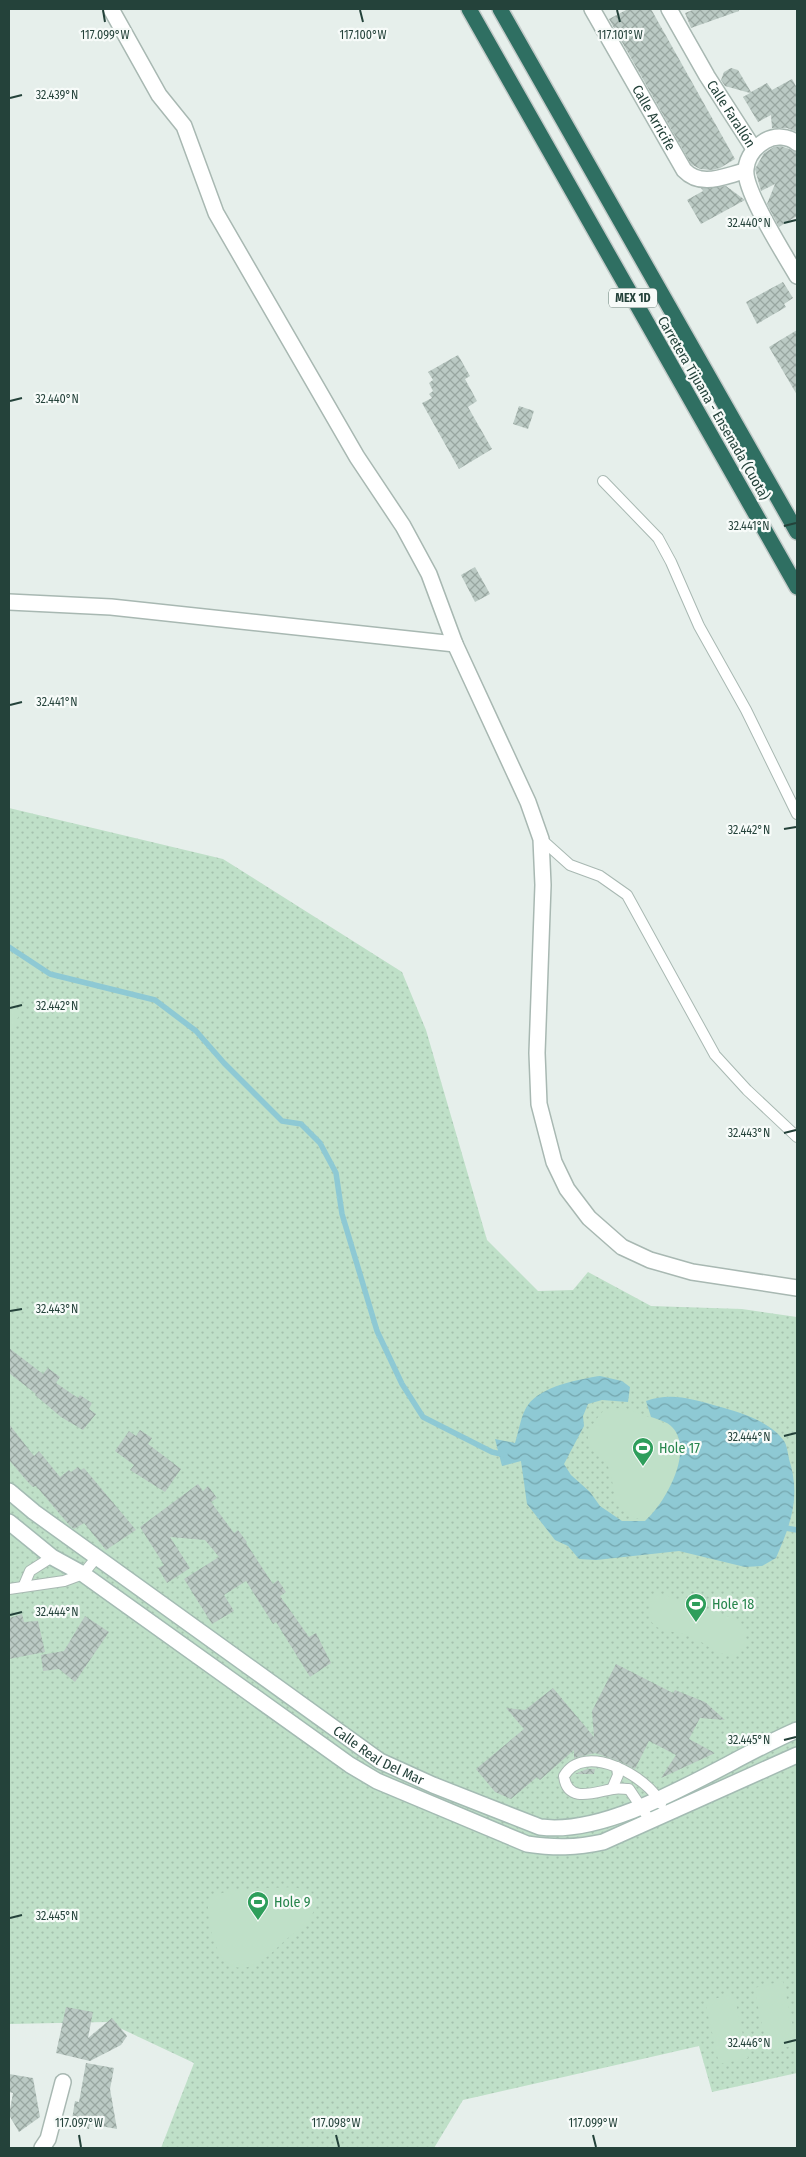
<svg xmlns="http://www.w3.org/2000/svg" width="806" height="2157" viewBox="0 0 806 2157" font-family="'Fira Sans Condensed',sans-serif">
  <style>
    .grass { fill: url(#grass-dots) }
    .park { fill: #bfe0c8 }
    .water { fill: url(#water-waves) }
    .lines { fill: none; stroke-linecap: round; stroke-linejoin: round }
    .stream { stroke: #8ec9d4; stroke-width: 5.5 }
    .building { fill: url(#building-cross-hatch) }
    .lane-casing { stroke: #a8b8b2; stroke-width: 12 }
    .street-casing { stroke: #a8b8b2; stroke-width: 18 }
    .secondary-casing { stroke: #a4bbb3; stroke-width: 18 }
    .highway-casing { stroke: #c2cac8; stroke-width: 18 }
    .lane { stroke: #fff; stroke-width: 10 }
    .street { stroke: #fff; stroke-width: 15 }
    .secondary { stroke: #fff; stroke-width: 15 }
    .highway { stroke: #2f6f62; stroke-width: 15 }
    .ticks { fill: none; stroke: #24423a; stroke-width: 2 }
    .labels { text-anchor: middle; stroke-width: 4.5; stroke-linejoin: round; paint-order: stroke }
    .shield { fill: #f7fbf9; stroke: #637a73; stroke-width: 1 }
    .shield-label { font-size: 12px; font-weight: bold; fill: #24423a }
    .street-label { font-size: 14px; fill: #24423a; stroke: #f7fbf9 }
    .leisure-label { font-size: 14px; fill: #27864d; stroke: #f7fbf9; text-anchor: start }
    .ticks-label { font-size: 12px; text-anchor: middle; fill: #24423a; stroke: #f7fbf9; stroke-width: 4.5; stroke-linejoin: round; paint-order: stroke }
  </style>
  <defs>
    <pattern id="grass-dots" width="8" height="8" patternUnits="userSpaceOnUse" patternTransform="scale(1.25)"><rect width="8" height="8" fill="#bfe0c8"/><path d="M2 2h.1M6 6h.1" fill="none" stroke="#a4c1ad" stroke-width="1.8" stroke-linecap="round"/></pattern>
    <pattern id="water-waves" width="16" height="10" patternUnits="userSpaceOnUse" patternTransform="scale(1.25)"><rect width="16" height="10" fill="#8ec9d4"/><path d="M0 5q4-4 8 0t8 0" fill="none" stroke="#74a5ad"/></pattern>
    <pattern id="building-cross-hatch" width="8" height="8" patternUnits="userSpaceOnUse" patternTransform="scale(1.25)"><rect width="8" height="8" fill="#bbcac4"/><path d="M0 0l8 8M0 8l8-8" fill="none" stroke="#98a6a0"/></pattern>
  </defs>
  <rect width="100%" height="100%" fill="#e6efeb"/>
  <path class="grass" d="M9,808L223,859L402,972L426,1030L487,1240L538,1291L573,1290L588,1272L651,1306L742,1309L797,1317V2073L712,2092L699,2046L463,2100L434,2148H161L194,2063L107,2022L9,2024Z"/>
  <g class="park">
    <path d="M9,999L21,1013L14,1024L9,1025Z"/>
    <path d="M625,1408L672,1426C674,1430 678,1436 679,1440C687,1468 664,1502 645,1521C606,1509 619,1496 608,1466C606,1460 598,1457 594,1452C580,1438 594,1421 605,1409Z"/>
    <path d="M659,1593L738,1620C747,1634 750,1644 736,1655C716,1657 707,1643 690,1636C676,1630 650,1634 649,1613C648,1604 652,1598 659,1593Z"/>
    <path d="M294,1887C304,1890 314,1894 314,1906C315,1920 297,1931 288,1938C276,1948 266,1961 251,1966C217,1979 207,1924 208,1900C224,1886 271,1889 294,1887Z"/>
    <path d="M783,1981L797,2045L768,2051L754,1988Z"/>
    <path d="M734,1994L748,2058L719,2064L705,2001Z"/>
  </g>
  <path class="water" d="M600,1376L622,1381L630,1387L628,1402L602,1400L588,1404L583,1416L584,1426L564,1464L571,1475L590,1492L600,1506L622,1521H645C665,1504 695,1450 672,1427C668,1422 657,1419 651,1417L646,1401C671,1392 692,1399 717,1406C739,1412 770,1421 784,1441C787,1445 788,1454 789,1459C801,1497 791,1523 776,1558L762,1566L745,1567L679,1551L596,1560L579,1559L568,1546L555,1540L527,1504L521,1461L502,1466L495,1439L515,1443C519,1431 521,1414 528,1405C541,1386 580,1379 600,1376Z"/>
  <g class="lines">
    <g class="stream">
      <path d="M9,947L50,974L155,1000L196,1031L224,1063L282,1121L301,1124L320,1143L336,1173L342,1214L377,1331L402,1384L423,1417L492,1452L505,1455"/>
      <path d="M780,1527L797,1530"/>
    </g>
  </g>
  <g class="building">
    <path d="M628,9H651L735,159L720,168L712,170L700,169L691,164L609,19Z"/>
    <path d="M695,9H739V11L691,28L685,13Z"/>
    <path d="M731,68L738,70L751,92L767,83L772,90L792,79L797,88V132L787,128H772L771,115L758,122L743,97L750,93L725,86L721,80L724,72Z"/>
    <path d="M781,146L797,152V216L779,227L767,204L775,184L761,191L755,169L764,153L774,147Z"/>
    <path d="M726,186L745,200L701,224L687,200L703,191L701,188Z"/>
    <path d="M783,282L793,298L784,304L786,307L757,324L746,302Z"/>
    <path d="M797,330V395L769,347Z"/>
    <path d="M458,355L470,376L465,379L477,401L468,407L492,449L459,469L422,403L432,398L429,394L433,391L429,383L433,380L428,372Z"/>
    <path d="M519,406L534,411L528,429L513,424Z"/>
    <path d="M475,567L490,594L475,602L461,575Z"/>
    <path d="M9,1348L43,1374L48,1368L60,1377L56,1383L78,1398L80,1395L92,1403L89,1409L96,1414L83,1430L61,1417L35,1395L36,1394L9,1373Z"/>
    <path d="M9,1424L34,1456L39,1451L60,1477L69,1470L71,1472L78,1467L81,1470L84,1468L136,1530L106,1550L84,1523L74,1529L70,1526L36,1486L33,1487L27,1481L9,1460Z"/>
    <path d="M140,1430L152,1438L148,1444L181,1469L165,1492L130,1470L134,1465L115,1451L129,1431L136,1436Z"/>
    <path d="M198,1484L203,1491L208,1486L217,1498L211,1502L234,1533L238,1530L247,1542L246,1543L273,1584L278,1580L286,1592L280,1596L309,1637L316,1633L331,1663L310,1677L276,1622L273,1624L246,1581L224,1595L234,1611L212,1624L184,1579L219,1557L205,1540L170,1537L190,1568L167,1583L158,1568L164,1565L140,1527Z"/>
    <path d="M22,1614L24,1622L38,1621L45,1652L9,1659V1618Z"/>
    <path d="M85,1616L109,1632L75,1682L59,1669L43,1671L41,1655L64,1651Z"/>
    <path d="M616,1664L673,1693L675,1690L705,1702L725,1720L700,1718L689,1739L715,1753L661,1778L676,1755L649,1741L635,1769L619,1761L595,1753L574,1758V1750L540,1780L537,1777L511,1799L495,1792L476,1769L524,1729L506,1708L525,1710L553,1688L594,1737L592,1711Z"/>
    <path d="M587,1769H595L594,1774H575Z"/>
    <path d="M66,2007L93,2012L88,2038L112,2018L127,2036L121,2045L90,2061L56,2053Z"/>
    <path d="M86,2063L114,2068L110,2089L117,2129L90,2124L89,2129L71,2125L75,2101L79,2102Z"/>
    <path d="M9,2074L33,2078L40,2117L19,2132L9,2115L13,2093L9,2092Z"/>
  </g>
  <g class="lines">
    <g class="lane-casing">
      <g id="lane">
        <path d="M603,481L658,538L671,562L699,626L746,710L797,814"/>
        <path d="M541,839L570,865L600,876L627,895L715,1055L747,1090L797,1137"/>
        <path d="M24,1585L30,1571L52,1557"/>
        <path d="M9,1589L64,1581L83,1574L97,1557"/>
        <path d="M612,1789L618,1775L617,1767"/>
        <path d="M651,1822L629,1789C624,1789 618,1788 613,1789C595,1792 567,1804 564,1776C584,1741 648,1776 661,1804"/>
      </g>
    </g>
    <g class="street-casing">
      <g id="street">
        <path d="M111,9L159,95L184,126L216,213L357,457L403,526L429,574L455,644L528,802L541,839L543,885L537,1053L539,1104L554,1162L567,1189L589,1218L622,1247L650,1260L692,1272L797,1288"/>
        <path id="s1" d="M592,9L684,170C701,188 724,176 745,171"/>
        <path id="s2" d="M669,9L707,76L754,149"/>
        <path d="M797,143C788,136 775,135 765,141C755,147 747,157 746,169C743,190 785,255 797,276"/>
        <path d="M9,602L111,607L455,644"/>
        <path d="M42,2148L48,2139L63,2082"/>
      </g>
    </g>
    <g class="secondary-casing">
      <g id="secondary">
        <path id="s3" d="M9,1491L34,1512L380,1761L433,1785L540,1827C618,1837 724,1761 797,1730"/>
        <path d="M9,1522L52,1557L83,1574L350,1765L377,1781L527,1844C554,1848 576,1848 603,1842L797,1755"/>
      </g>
    </g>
    <g class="highway-casing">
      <g id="highway">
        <path d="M469,9L797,587"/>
        <path d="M500,9L797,532"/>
      </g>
    </g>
    <use href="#lane" class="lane"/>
    <use href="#street" class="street"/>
    <use href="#secondary" class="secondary"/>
    <use href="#highway" class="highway"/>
  </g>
  <path class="ticks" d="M103,10L105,22M360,10L363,22M617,10L620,22M10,98L22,95M784,223L796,220M10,401L22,398M784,526L796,523M10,705L22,702M784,829L796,827M10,1008L22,1005M784,1133L796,1130M10,1311L22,1309M784,1436L796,1433M10,1615L22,1612M784,1740L796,1737M10,1918L22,1915M784,2043L796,2040M79,2135L81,2147M336,2135L339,2147M593,2135L596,2147"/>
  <defs>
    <g id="stadium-pin" transform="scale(1.125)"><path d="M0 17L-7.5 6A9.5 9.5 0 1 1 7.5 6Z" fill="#2e9e5b" stroke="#f7fbf9"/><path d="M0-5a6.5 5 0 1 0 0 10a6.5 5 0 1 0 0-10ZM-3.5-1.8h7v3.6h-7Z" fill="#fff"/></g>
  </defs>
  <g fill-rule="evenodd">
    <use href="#stadium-pin" x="643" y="1448"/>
    <use href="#stadium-pin" x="696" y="1604"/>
    <use href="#stadium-pin" x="258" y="1902"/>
  </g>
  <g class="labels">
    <rect class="shield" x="609" y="288.5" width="48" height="19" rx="4"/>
    <g class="shield-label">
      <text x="633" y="302">MEX 1D</text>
    </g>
    <g class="street-label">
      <text dy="5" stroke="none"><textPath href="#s2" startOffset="122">Calle Farallón</textPath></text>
      <text dy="5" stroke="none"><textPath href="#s1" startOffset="125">Calle Arricife</textPath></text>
      <text transform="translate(714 408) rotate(60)" y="5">Carretera Tijuana - Ensenada (Cuota)</text>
      <text dy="5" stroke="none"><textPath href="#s3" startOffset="455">Calle Real Del Mar</textPath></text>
    </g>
    <g class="leisure-label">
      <text x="659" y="1453">Hole 17</text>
      <text x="712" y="1609">Hole 18</text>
      <text x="274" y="1907">Hole 9</text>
    </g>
  </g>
  <g class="ticks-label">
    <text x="105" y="39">117.099°W</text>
    <text x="363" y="39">117.100°W</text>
    <text x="620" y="39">117.101°W</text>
    <text x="57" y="99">32.439°N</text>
    <text x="749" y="227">32.440°N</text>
    <text x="57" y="403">32.440°N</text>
    <text x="749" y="530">32.441°N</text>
    <text x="57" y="706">32.441°N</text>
    <text x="749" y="834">32.442°N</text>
    <text x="57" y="1010">32.442°N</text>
    <text x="749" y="1137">32.443°N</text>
    <text x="57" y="1313">32.443°N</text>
    <text x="749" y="1441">32.444°N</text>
    <text x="57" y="1616">32.444°N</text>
    <text x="749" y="1744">32.445°N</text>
    <text x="57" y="1920">32.445°N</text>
    <text x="749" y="2047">32.446°N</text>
    <text x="79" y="2127">117.097°W</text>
    <text x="336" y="2127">117.098°W</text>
    <text x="593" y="2127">117.099°W</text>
  </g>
  <rect width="806" height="2157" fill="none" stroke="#24423a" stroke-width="20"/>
</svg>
